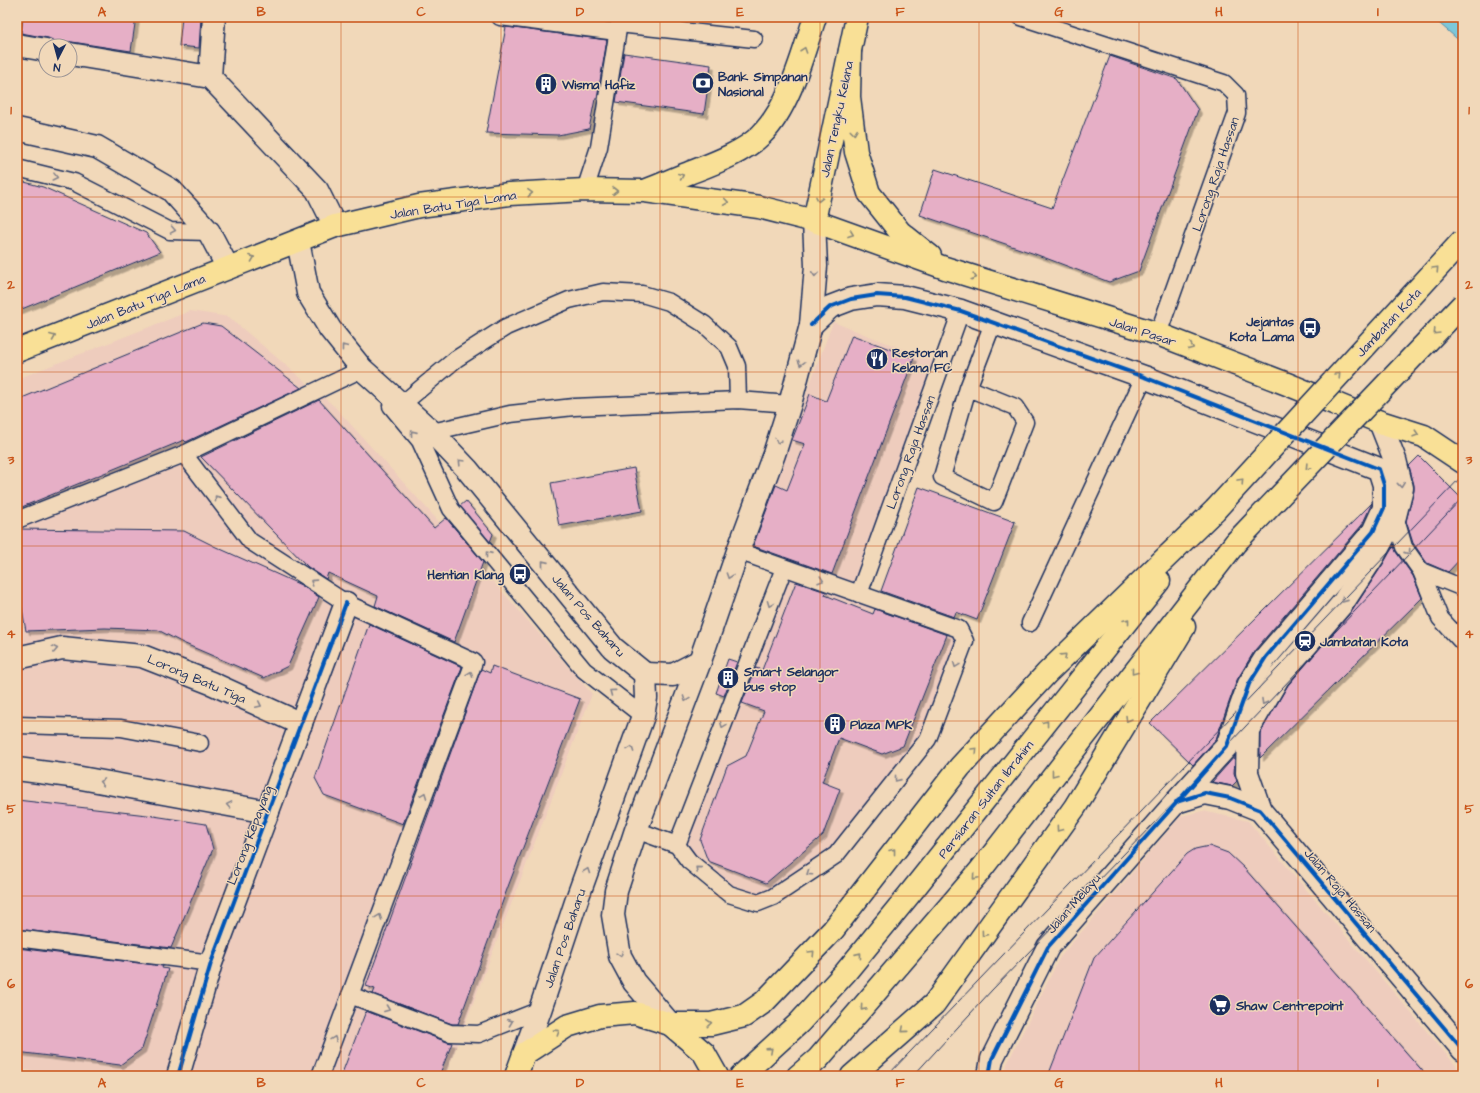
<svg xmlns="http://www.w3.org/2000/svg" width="1480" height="1093" viewBox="0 0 1480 1093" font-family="'Architects Daughter',sans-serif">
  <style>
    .built { fill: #eeccbd }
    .water { fill: #7bc8da; stroke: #558ba8 }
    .building { fill: #e6afc6; stroke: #1b2f5e; filter: url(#shadow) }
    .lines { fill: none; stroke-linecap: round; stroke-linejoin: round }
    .service-casing { stroke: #1b2f5e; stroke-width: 19 }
    .minor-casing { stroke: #1b2f5e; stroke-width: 25 }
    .tertiary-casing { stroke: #1b2f5e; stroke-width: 25 }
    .secondary-casing { stroke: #1b2f5e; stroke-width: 25 }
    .trunk-casing { stroke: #1b2f5e; stroke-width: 25 }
    .service { stroke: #f1d8b9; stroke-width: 16 }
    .minor { stroke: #f1d8b9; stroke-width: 22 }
    .tertiary { stroke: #f1d8b9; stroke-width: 22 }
    .secondary { stroke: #f1d8b9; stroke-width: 22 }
    .trunk { stroke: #f9e096; stroke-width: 22 }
    .tram { stroke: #1b2f5e; stroke-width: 1 }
    .trunk-bridge-casing { stroke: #1b2f5e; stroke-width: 25; stroke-linecap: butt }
    .trunk-bridge { stroke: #f9e096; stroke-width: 22 }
    .cycleway-casing { stroke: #f1d8b9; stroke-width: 6 }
    .cycleway { stroke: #0057b8; stroke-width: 4 }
    .oneway { stroke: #8a887a }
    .oneway2 { stroke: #86848c }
    .grid { fill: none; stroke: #c95318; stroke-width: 1; stroke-opacity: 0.55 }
    .labels { text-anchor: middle; stroke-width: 3; stroke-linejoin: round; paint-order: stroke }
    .poi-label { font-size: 13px; font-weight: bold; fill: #1b2f5e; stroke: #f1d8b9; text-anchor: start }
    .street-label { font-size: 13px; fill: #1b2f5e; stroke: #f1d8b9 }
    .neatline { fill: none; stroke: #c95318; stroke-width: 1.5 }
    .grid-label { font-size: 13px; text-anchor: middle; font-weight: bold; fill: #c95318 }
  </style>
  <defs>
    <filter id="shadow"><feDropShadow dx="3.5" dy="3.5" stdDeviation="0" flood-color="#0004"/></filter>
  </defs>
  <rect width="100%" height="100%" fill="#f1d8b9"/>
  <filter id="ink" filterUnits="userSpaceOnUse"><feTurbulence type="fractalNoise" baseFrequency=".025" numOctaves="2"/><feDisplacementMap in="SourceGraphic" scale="8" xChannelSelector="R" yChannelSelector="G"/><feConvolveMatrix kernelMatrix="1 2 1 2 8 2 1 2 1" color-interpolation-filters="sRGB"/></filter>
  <g filter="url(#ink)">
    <g class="built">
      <path d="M190,311L229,317L335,407L508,598L592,694L445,1076H72L17,1069V379Z"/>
      <path d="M833,322L936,362L855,585L748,549Z"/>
      <path d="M786,575L953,633L957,643L924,735L831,851L758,897L731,889L683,845Z"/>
      <path d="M1203,811L1248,821L1463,1074V1076H1005L1007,1064L1060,957L1181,816Z"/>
    </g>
    <path class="water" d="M1432,17H1463V44Z"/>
    <g class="building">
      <path d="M23,17H136L131,51L72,42H66L60,46H58L54,41L48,38L21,33Z"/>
      <path d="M182,17H201L199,48L179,46Z"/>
      <path d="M575,17H610V21Z"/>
      <path d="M506,27L607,40L597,99H595L589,129L558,135L486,133Z"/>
      <path d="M624,53L711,65L704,114L616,102Z"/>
      <path d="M1110,56L1177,79L1198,110L1139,271L1109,282L1035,254L920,215L935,169L1052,208Z"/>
      <path d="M17,180L43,187L146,233L160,252L17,311Z"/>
      <path d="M203,323L221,326L301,388L186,442L184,440L17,509V400Z"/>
      <path d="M852,335L914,358L832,574L753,546L776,485L787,490L805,444L792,440L810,394L826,401Z"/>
      <path d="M319,400L434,528L446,518L483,562L454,642L375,606L378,596L328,573L326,579L308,567L201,457Z"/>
      <path d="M1419,456L1463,500V556L1448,572L1427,563L1413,543L1406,521L1414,491V485L1409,466Z"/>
      <path d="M634,468L642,511L559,526L551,483Z"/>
      <path d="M919,487L1015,522L977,620L956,612L954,617L881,591Z"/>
      <path d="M466,501L493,534L490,542L460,506Z"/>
      <path d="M1372,503L1362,525L1255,650L1237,680L1216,739L1193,765L1150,723Z"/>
      <path d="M17,529L184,531L216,547L301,585L319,597L288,666L264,678L183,643L158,630L105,628L26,631L17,581Z"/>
      <path d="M1394,545L1396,552L1413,576L1422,598L1260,758V733L1288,685L1352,611L1383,564Z"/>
      <path d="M796,582L826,592L825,595L873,614L875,609L947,635L903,746L882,754L839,738L822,782L840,789L823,835L766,883L708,861L700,840L727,766L746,756L764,711L742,703L756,668L762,670Z"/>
      <path d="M369,624L462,667L403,824L324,795L315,778Z"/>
      <path d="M728,659L737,662L724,696L716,693Z"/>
      <path d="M492,666L580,699L509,884L458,1024H452L373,994L375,989L366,986L481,669L490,673Z"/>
      <path d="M1235,756L1234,773L1237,781L1232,786L1212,782Z"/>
      <path d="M17,800L147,815L206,824L213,849L171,948L17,929Z"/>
      <path d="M1209,846L1228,853L1245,869L1427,1076H1048L1094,958L1187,854L1195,849Z"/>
      <path d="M17,948L163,966L162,968L168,969L142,1049L120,1065L17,1052Z"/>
      <path d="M366,1011L447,1042L452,1043L439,1076H341Z"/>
    </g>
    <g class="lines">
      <g class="service-casing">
        <g id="service">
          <path d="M500,17L617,32"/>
          <path d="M1021,17L1224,83L1236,95L1237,113L1158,334"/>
          <path d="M619,24L754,39"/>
          <path d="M17,168L74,182L170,231L209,232"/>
          <path d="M585,190L599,147L620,17"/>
          <path d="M968,388L1015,407L1025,422L994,502L942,477L968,388L993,323"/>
          <path d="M401,405L456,359L506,327L569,300L603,292L642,294L669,302L704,324L729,347L737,366L738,400"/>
          <path d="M391,406L420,441L451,509L584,670L643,716"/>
          <path d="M432,432L510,414L574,407L738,400L790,404"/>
          <path d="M184,454L250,541L346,603L474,662L320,1076"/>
          <path d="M1395,516L1404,547L1421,571L1440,618L1463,643"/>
          <path d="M17,520L184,454L362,369L368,377"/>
          <path d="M1421,571L1463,588"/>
          <path d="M859,594L961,311"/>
          <path d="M1030,623L1144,377"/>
          <path d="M17,725L121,728L200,743"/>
          <path d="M636,830L677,845L689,861L729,894L758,903L773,897L836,855L928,739L965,641L959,629L738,551"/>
          <path d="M677,845L784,568"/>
          <path d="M17,938L211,963"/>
          <path d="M350,995L450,1033L479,1034L540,1010"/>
        </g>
      </g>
      <g class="minor-casing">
        <g id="minor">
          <path d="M17,45L46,50"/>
          <path d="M70,54L210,77L317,190L335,226"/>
          <path d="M210,77L214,17"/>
          <path d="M17,129L97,147L171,190L209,232L228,268"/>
          <path d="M811,325L830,307L851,299L877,295L905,297L961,311L1144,377L1379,469L1384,485V508L1373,532L1266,657L1249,684L1227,746L1176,802"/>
          <path d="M17,658L62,648L142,656L211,683L301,724"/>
          <path d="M17,769L70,776L268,812"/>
          <path d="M1260,810L1247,773L1248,730L1278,678L1342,604L1373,557L1395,516L1402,488L1395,460L1380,422"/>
          <path d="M178,1076L211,963L346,603"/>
        </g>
      </g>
      <g class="tertiary-casing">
        <path id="tertiary" d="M989,1076L992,1059L1048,947L1176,802L1205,793L1230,798L1260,810L1463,1050"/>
      </g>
      <g class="secondary-casing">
        <g id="secondary">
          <path d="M298,241L308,293L330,329L362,369L432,432L467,469L613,648L645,674L646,698L643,716L577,899L540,1010L524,1054"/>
          <path d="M645,674L673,675L700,661"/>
          <path d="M670,1024L634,982L620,956L613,915L616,891L636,830L700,661L738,551L774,454L790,404L811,325L816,266L814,221"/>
        </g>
      </g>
      <g class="trunk-casing">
        <g id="trunk">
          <path d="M850,51L849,97L856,152L869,193L900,232L930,256"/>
          <path d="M647,190C661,185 675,178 689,173C712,164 743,153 761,135C789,108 803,54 815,17"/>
          <path d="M814,221L857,17"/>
          <path d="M17,351L335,226L419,206L509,194L585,190L645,191L759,207L814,221L945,268L1158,334L1287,384L1380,422L1424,436L1463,462"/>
          <path d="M670,1024H711L744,1016L764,1002L833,930L960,767L1047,673L1215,510"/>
          <path d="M516,1076L524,1054L567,1026L600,1016L635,1013L670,1024L704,1053L717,1076"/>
          <path d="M741,1076L799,1023L845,973L908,896L1159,581"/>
          <path d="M798,1076L818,1059L979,872L1236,542"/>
          <path d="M852,1076L934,1004L1075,807L1184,627"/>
        </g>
      </g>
      <use href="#service" class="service"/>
      <use href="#minor" class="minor"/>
      <use href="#tertiary" class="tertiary"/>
      <use href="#secondary" class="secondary"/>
      <use href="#trunk" class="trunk"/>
      <g class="tram">
        <path d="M887,1076L1463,475"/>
        <path d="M913,1076L992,990L1155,822L1463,497"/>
      </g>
      <g class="trunk-bridge-casing">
        <g id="trunk-bridge">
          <path d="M1215,510L1463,240"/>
          <path d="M1236,542L1463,304"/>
        </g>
      </g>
      <use href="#trunk-bridge" class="trunk-bridge"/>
      <g class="cycleway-casing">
        <g id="cycleway">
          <path d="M811,325L830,307L851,299L877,295L905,297L961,311L1144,377L1379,469L1384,485V508L1373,532L1266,657L1249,684L1227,746L1048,947L992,1059L989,1076"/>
          <path d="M1176,802L1205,793L1230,798L1260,810L1463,1050"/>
          <path d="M178,1076L211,963L346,603"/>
        </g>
      </g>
      <use href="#cycleway" class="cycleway"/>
    </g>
    <defs><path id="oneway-chevron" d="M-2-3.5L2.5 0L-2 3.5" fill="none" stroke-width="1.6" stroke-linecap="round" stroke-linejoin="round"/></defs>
    <g class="oneway">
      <use href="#oneway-chevron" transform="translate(804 50) rotate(-71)"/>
      <use href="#oneway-chevron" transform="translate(854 132) rotate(83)"/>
      <use href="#oneway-chevron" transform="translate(681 176) rotate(-23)"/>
      <use href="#oneway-chevron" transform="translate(615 191)"/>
      <use href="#oneway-chevron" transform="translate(530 193) rotate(-3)"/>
      <use href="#oneway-chevron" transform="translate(819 199) rotate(102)"/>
      <use href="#oneway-chevron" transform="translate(726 202) rotate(8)"/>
      <use href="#oneway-chevron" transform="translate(851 234) rotate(20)"/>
      <use href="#oneway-chevron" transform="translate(252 258) rotate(-21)"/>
      <use href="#oneway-chevron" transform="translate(1436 269) rotate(-47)"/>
      <use href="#oneway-chevron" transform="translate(974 277) rotate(17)"/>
      <use href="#oneway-chevron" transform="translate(1436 332) rotate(134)"/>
      <use href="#oneway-chevron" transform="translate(53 337) rotate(-22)"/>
      <use href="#oneway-chevron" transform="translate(1191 347) rotate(21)"/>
      <use href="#oneway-chevron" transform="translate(1338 375) rotate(-47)"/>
      <use href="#oneway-chevron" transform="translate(1416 434) rotate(18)"/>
      <use href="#oneway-chevron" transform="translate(1308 467) rotate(134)"/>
      <use href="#oneway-chevron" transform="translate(1241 481) rotate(-47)"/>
      <use href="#oneway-chevron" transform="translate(1127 621) rotate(-52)"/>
      <use href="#oneway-chevron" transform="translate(1064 656) rotate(-44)"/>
      <use href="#oneway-chevron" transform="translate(1134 672) rotate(128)"/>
      <use href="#oneway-chevron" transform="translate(1128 719) rotate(121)"/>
      <use href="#oneway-chevron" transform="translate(1046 723) rotate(-52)"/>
      <use href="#oneway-chevron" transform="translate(975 750) rotate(-47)"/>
      <use href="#oneway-chevron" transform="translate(1054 774) rotate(128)"/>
      <use href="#oneway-chevron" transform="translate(1059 829) rotate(126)"/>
      <use href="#oneway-chevron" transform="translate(893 851) rotate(-52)"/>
      <use href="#oneway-chevron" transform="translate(975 877) rotate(131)"/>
      <use href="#oneway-chevron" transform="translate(984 934) rotate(126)"/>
      <use href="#oneway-chevron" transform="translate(812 953) rotate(-46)"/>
      <use href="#oneway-chevron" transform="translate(859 955) rotate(-51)"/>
      <use href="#oneway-chevron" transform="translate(863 1008) rotate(131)"/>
      <use href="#oneway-chevron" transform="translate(709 1023) rotate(-5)"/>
      <use href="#oneway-chevron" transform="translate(904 1030) rotate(139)"/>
      <use href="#oneway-chevron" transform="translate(557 1032) rotate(-33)"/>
      <use href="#oneway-chevron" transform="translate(770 1050) rotate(-42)"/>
    </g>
    <g class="oneway2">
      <use href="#oneway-chevron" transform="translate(55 177) rotate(14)"/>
      <use href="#oneway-chevron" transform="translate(173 230) rotate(10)"/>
      <use href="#oneway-chevron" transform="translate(815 274) rotate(94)"/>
      <use href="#oneway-chevron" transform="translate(344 347) rotate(-128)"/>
      <use href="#oneway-chevron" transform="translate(801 363) rotate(105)"/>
      <use href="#oneway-chevron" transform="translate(413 433) rotate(-129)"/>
      <use href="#oneway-chevron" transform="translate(778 441) rotate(107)"/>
      <use href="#oneway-chevron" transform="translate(461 462) rotate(-134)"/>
      <use href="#oneway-chevron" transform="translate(1401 485) rotate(84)"/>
      <use href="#oneway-chevron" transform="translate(217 498) rotate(-128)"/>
      <use href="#oneway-chevron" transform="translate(1408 552) rotate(55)"/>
      <use href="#oneway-chevron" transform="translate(488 554) rotate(-129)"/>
      <use href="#oneway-chevron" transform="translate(544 563) rotate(-129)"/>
      <use href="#oneway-chevron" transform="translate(729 576) rotate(109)"/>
      <use href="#oneway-chevron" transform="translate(821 580) rotate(19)"/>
      <use href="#oneway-chevron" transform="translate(313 582) rotate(-147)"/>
      <use href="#oneway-chevron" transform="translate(1344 600) rotate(125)"/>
      <use href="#oneway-chevron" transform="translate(770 604) rotate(111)"/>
      <use href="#oneway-chevron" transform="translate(55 649) rotate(-12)"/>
      <use href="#oneway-chevron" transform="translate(956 665) rotate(111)"/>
      <use href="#oneway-chevron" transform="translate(470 674) rotate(-69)"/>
      <use href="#oneway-chevron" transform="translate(612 692) rotate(-143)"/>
      <use href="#oneway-chevron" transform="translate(686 699) rotate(110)"/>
      <use href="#oneway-chevron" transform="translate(1264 702) rotate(120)"/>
      <use href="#oneway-chevron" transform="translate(259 705) rotate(25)"/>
      <use href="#oneway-chevron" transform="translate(723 725) rotate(111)"/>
      <use href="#oneway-chevron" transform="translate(631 749) rotate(-70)"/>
      <use href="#oneway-chevron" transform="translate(897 779) rotate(129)"/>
      <use href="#oneway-chevron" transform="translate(102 782) rotate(-170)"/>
      <use href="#oneway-chevron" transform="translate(424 795) rotate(-69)"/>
      <use href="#oneway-chevron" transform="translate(229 805) rotate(-170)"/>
      <use href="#oneway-chevron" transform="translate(698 869) rotate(-140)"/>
      <use href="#oneway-chevron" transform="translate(587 871) rotate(-70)"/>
      <use href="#oneway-chevron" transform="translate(809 873) rotate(146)"/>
      <use href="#oneway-chevron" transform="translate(379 917) rotate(-70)"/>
      <use href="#oneway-chevron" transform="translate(620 954) rotate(72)"/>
      <use href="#oneway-chevron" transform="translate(387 1009) rotate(21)"/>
      <use href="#oneway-chevron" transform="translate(510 1022) rotate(-21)"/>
      <use href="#oneway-chevron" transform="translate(334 1039) rotate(-70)"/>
    </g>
  </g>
  <path class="grid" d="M182,17V1076M341,17V1076M501,17V1076M660,17V1076M820,17V1076M979,17V1076M1139,17V1076M1298,17V1076M17,197H1463M17,372H1463M17,546H1463M17,721H1463M17,896H1463"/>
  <defs>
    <g id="bank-disc" transform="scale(1.15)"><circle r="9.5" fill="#1b2f5e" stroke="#f1d8b9"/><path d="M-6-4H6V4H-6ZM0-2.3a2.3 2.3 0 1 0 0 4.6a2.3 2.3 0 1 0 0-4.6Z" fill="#fff"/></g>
    <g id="building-disc" transform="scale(1.15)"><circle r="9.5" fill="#1b2f5e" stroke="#f1d8b9"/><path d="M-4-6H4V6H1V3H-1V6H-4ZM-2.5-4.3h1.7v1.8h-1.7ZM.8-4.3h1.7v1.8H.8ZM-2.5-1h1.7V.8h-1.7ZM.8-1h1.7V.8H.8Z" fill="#fff"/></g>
    <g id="bus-disc" transform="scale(1.15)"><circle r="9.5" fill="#1b2f5e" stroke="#f1d8b9"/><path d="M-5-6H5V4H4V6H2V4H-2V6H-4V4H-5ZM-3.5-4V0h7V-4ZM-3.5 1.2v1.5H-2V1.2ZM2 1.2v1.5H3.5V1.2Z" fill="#fff"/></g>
    <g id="restaurant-disc" transform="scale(1.15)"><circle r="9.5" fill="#1b2f5e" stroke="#f1d8b9"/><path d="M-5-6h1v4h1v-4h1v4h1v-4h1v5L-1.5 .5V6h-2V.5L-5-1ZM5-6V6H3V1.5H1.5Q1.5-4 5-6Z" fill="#fff"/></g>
    <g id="station-disc" transform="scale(1.15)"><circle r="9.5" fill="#1b2f5e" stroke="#f1d8b9"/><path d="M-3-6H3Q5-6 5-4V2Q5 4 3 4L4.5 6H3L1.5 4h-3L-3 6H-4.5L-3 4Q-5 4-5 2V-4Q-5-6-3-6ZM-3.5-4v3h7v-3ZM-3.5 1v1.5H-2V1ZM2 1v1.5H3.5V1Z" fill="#fff"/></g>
    <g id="supermarket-disc" transform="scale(1.15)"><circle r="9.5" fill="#1b2f5e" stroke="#f1d8b9"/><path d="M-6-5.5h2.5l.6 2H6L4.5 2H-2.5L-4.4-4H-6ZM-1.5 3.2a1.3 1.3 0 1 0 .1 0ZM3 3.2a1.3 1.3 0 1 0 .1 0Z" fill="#fff"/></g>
  </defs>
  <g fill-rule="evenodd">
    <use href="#bank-disc" x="703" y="83"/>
    <use href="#building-disc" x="546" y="84"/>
    <use href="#bus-disc" x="1310" y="328"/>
    <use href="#restaurant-disc" x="877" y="359"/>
    <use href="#bus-disc" x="520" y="574"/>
    <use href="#station-disc" x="1305" y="641"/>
    <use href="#building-disc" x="728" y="678"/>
    <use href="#building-disc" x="835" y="724"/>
    <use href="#supermarket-disc" x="1220" y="1005"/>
  </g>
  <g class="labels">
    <g class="poi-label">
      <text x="718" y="81">Bank Simpanan<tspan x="718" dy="15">Nasional</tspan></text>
      <text x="562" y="89">Wisma Hafiz</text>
      <text x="1294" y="326" text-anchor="end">Jejantas<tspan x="1294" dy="15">Kota Lama</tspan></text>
      <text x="892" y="357">Restoran<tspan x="892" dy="15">Kelana FC</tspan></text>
      <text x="504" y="579" text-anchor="end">Hentian Klang</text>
      <text x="1320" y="646">Jambatan Kota</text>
      <text x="744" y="676">Smart Selangor<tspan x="744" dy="15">bus stop</tspan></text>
      <text x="850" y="729">Plaza MPK</text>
      <text x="1236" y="1010">Shaw Centrepoint</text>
    </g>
    <g class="street-label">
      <text transform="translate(836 119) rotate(-78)" y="5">Jalan Tengku Kelana</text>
      <text transform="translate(1215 174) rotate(-71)" y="5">Lorong Raja Hassan</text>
      <text transform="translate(453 204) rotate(-9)" y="5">Jalan Batu Tiga Lama</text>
      <text transform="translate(145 301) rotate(-22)" y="5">Jalan Batu Tiga Lama</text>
      <text transform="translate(1388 322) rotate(-47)" y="5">Jambatan Kota</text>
      <text transform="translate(1143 331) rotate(18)" y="5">Jalan Pasar</text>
      <text transform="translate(910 452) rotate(-70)" y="5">Lorong Raja Hassan</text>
      <text transform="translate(589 615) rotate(49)" y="5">Jalan Pos Baharu</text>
      <text transform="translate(197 678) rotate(23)" y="5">Lorong Batu Tiga</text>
      <text transform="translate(985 799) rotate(-52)" y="5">Persiaran Sultan Ibrahim</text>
      <text transform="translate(249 835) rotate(-69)" y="5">Lorong Kepayang</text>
      <text transform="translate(1341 890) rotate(50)" y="5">Jalan Raja Hassan</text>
      <text transform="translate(1073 903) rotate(-49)" y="5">Jalan Melayu</text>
      <text transform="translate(564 938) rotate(-71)" y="5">Jalan Pos Baharu</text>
    </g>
  </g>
  <rect width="1480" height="1093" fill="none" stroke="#f1d8b9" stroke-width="44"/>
  <g transform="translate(58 58) rotate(186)"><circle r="19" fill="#f1d8b9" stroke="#9b9495"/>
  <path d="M0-3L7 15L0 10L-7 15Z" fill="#1b2f5e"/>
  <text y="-6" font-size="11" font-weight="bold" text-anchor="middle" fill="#1b2f5e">N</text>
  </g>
  <rect x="22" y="22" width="1436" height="1049" class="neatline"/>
  <g class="grid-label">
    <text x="102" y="16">A</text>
    <text x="261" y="16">B</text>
    <text x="421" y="16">C</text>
    <text x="580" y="16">D</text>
    <text x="740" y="16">E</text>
    <text x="900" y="16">F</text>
    <text x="1059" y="16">G</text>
    <text x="1219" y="16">H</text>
    <text x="1378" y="16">I</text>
    <text x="11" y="114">1</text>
    <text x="1469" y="114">1</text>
    <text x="11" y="289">2</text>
    <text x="1469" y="289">2</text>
    <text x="11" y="464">3</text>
    <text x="1469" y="464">3</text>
    <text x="11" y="638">4</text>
    <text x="1469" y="638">4</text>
    <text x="11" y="813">5</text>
    <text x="1469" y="813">5</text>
    <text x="11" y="988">6</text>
    <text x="1469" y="988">6</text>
    <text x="102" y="1087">A</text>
    <text x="261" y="1087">B</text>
    <text x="421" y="1087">C</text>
    <text x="580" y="1087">D</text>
    <text x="740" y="1087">E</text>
    <text x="900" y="1087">F</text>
    <text x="1059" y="1087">G</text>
    <text x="1219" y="1087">H</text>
    <text x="1378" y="1087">I</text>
  </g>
</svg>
